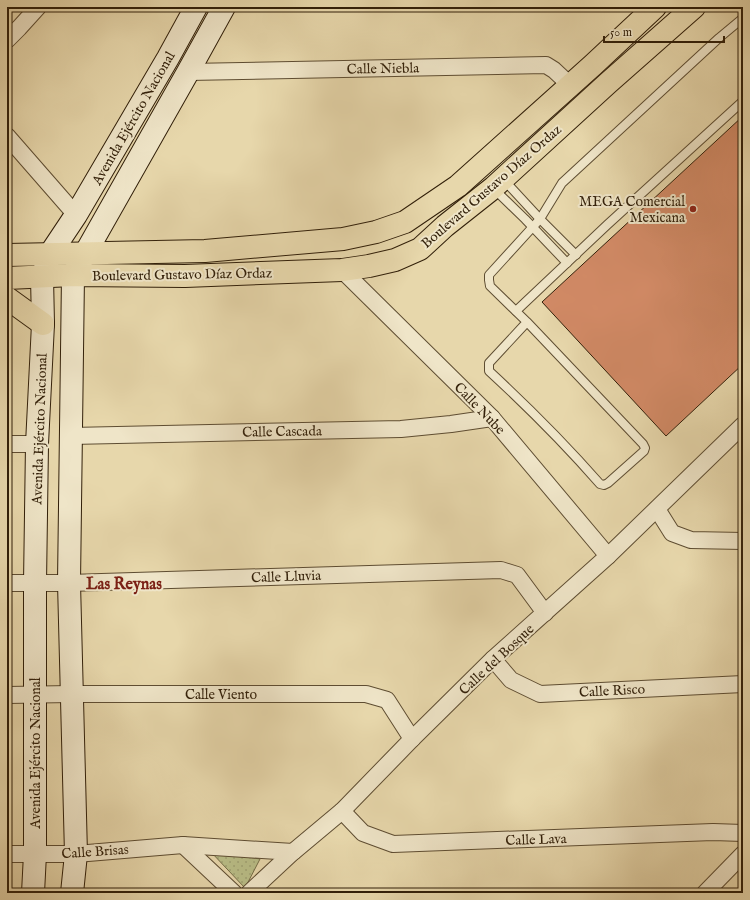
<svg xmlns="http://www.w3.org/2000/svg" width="750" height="900" viewBox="0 0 750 900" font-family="'IM FELL English',serif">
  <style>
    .park { fill: url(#park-dots); stroke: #756e48 }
    .building { fill: #d28a66; stroke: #311f09 }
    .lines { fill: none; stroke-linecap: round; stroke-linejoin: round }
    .service-casing { stroke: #5e4d32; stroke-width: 10 }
    .minor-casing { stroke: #5e4d32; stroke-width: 18 }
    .secondary-casing { stroke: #311f09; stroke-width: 24 }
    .primary-casing { stroke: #311f09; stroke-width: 24 }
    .service { stroke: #efe5c8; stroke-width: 8 }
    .minor { stroke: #efe5c8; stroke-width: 16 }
    .secondary { stroke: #efe5c8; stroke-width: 22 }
    .primary { stroke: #e7d7ab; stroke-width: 22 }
    .poi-dot { fill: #8f2418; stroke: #efe5c8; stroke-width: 1.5 }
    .labels { text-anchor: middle; stroke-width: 4; stroke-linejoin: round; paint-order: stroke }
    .street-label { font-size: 14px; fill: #311f09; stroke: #efe5c8 }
    .poi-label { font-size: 14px; fill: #311f09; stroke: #efe5c8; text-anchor: end }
    .quarter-label { font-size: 16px; font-weight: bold; fill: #7a1f14; stroke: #efe5c8 }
  </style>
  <defs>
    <pattern id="park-dots" width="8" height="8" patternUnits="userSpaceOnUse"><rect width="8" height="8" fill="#b9bd87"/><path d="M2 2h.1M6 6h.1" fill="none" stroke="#a0a273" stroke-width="1.8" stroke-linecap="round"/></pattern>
  </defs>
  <rect width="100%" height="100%" fill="#e7d7ab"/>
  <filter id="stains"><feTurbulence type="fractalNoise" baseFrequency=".005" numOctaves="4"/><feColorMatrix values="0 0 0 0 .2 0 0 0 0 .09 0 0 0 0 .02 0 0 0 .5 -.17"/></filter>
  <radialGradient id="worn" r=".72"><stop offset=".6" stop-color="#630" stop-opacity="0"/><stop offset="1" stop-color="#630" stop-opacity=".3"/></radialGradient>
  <path class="park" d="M210,851L260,859L245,888Z"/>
  <path class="building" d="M743,116V364L666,436L542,302Z"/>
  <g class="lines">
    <g class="service-casing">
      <g id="service">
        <path d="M503,179L540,219L576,255"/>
        <path d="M493,188L525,219L567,263"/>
        <path d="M516,311L607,225L743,101"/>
        <path d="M527,322L489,363V371C528,407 565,444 600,484L604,485L608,483L644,451L645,448L643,444L527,322L490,286L489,280V275L540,219L562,183L719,38L743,18"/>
      </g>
    </g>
    <g class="minor-casing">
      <g id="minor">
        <path d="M7,40L19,28L38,7"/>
        <path d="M188,72L546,65L554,70L570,85"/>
        <path d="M7,136L76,215"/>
        <path d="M342,270L492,418L608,556"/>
        <path d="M71,436L401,429L451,424L492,418"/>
        <path d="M7,444H37"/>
        <path d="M657,509L672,533L691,540L743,541"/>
        <path d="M7,583H69L501,570L517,575L545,613"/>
        <path d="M493,659L511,680L540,694L743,684"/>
        <path d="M7,695L71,694H366L387,700L412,739"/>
        <path d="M342,811L363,833L393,844L713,832L743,833"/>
        <path d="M183,845L234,893"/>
        <path d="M7,854H76L183,845L293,852"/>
        <path d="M249,893L293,852L342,811L412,739L493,659L608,556L743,425"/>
        <path d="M705,893L743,854"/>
      </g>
    </g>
    <g class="secondary-casing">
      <g id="secondary">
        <path d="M33,893L35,854V583L37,444L43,324L42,277L50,254L76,215L168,58L196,7"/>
        <path d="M72,893L76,854L69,583L73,275L188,72L224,7"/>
      </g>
    </g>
    <g class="primary-casing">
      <g id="primary">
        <path d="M7,255L205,251L343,239L376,232L405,222L458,186L593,65L655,7"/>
        <path d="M7,278L73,275L185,276L342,270L369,266L395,260L420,249L445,226L493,188L608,83L694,7"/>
        <path d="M7,298L43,324"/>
      </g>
    </g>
    <use href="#service" class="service"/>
    <use href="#minor" class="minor"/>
    <use href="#secondary" class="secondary"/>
    <use href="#primary" class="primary"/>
  </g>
  <circle class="poi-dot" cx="693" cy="209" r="4"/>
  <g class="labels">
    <g class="street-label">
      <text transform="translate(383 68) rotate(-1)" y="5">Calle Niebla</text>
      <text transform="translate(133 118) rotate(-60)" y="5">Avenida Ejército Nacional</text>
      <text transform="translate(491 186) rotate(-41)" y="5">Boulevard Gustavo Díaz Ordaz</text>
      <text transform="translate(182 274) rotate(-1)" y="5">Boulevard Gustavo Díaz Ordaz</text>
      <text transform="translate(480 408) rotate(46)" y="5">Calle Nube</text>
      <text transform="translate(39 429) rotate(-88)" y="5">Avenida Ejército Nacional</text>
      <text transform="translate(282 431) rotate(-1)" y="5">Calle Cascada</text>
      <text transform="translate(286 576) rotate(-2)" y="5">Calle Lluvia</text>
      <text transform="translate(496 659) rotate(-43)" y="5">Calle del Bosque</text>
      <text transform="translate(612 690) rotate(-3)" y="5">Calle Risco</text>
      <text x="221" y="699">Calle Viento</text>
      <text transform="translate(35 753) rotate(-90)" y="5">Avenida Ejército Nacional</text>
      <text transform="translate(536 839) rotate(-2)" y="5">Calle Lava</text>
      <text transform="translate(95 851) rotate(-4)" y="5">Calle Brisas</text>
    </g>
    <g class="poi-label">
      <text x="685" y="206">MEGA Comercial<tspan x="685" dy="16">Mexicana</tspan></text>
    </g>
    <g class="quarter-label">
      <text x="124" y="589">Las Reynas</text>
    </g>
  </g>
  <rect width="750" height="900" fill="none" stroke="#e7d7ab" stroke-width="24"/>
  <rect x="8" y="8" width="734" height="884" fill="none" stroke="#311f09" stroke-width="2"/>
  <rect x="12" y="12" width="726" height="876" fill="none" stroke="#311f09"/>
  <path d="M604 36v6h120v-6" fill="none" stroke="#311f09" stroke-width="2"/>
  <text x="610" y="36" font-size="12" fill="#311f09" stroke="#efe5c8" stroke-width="3" paint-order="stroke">50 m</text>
  <rect width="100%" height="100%" filter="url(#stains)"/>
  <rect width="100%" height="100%" fill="url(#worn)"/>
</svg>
